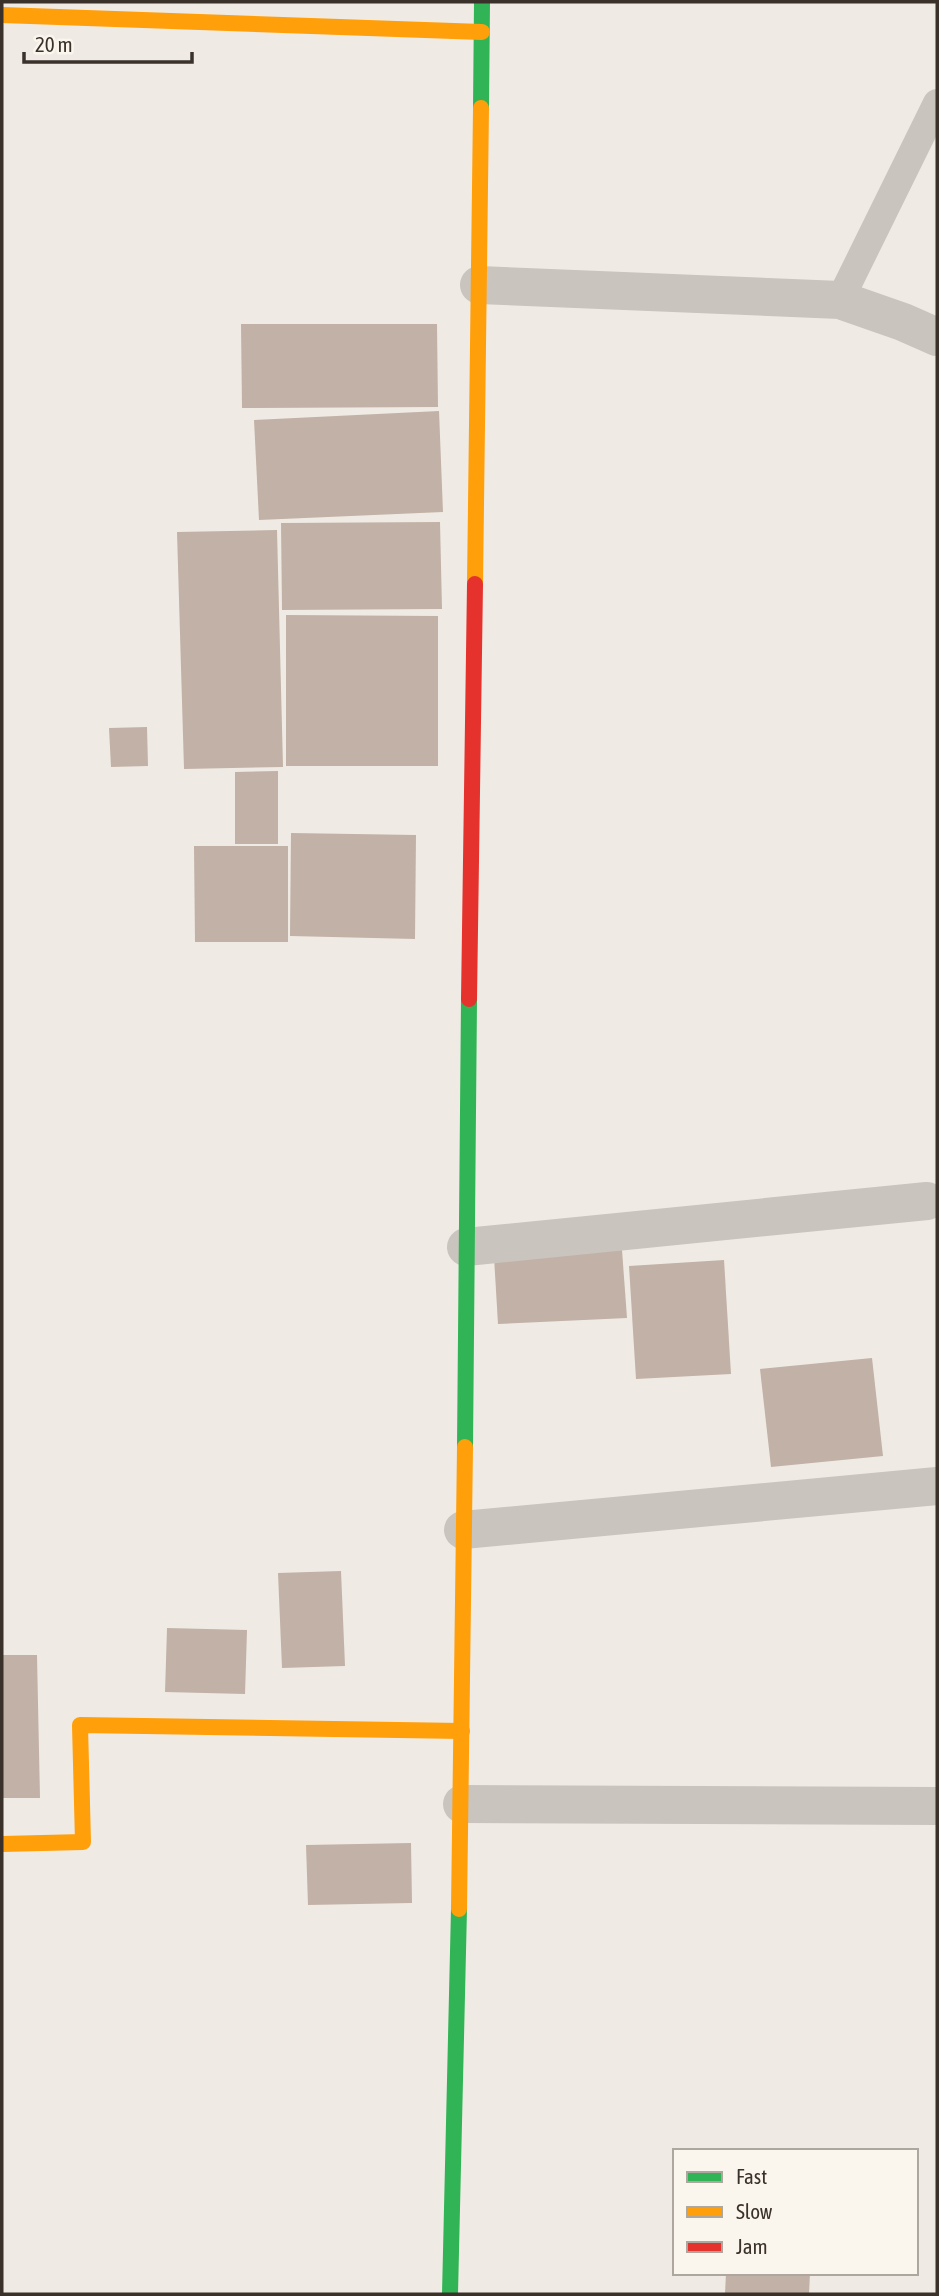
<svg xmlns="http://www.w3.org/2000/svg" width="939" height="2296" viewBox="0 0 939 2296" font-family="'Asap Condensed',sans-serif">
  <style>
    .building { fill: #c2b1a6 }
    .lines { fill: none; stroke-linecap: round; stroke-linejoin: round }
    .lane { stroke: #c9c4bd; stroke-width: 28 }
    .street { stroke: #c9c4bd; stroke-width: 38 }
    .fast { stroke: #30b455; stroke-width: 16 }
    .slow { stroke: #ff9f0a; stroke-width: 16 }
    .jam { stroke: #e5322d; stroke-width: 16 }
  </style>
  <rect width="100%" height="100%" fill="#efebe4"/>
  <g class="building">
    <path d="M241,324H437L438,407L242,408Z"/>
    <path d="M439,411L443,512L259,520L254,420Z"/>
    <path d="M440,522L442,609L282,610L281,523Z"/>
    <path d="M277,530L283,767L184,769L177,532Z"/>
    <path d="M286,615L438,616V766H286Z"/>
    <path d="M147,727L148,766L111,767L109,728Z"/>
    <path d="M278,771V844H235V772Z"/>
    <path d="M291,833L416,835L415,939L290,936Z"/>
    <path d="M194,846H288V942H195Z"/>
    <path d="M622,1250L627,1318L498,1324L494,1257Z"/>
    <path d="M724,1260L731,1374L636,1379L629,1266Z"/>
    <path d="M872,1358L883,1456L771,1467L760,1369Z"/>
    <path d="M341,1571L345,1666L282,1668L278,1573Z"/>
    <path d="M167,1628L247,1630L245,1694L165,1692Z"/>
    <path d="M2,1655H37L40,1798H2Z"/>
    <path d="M411,1843L412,1903L308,1905L306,1845Z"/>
    <path d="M726,2273H810L809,2294H725Z"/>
  </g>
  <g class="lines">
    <path class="lane" d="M840,300L937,103"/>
    <g class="street">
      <path d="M479,285L840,300L903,322L937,337"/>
      <path d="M466,1247L927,1201"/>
      <path d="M463,1530L937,1486"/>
      <path d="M462,1804L937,1806"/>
    </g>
    <g class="fast">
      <path d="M481,108L482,2"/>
      <path d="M465,1447L469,999"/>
      <path d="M450,2294L459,1909"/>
    </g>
    <g class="slow">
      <path d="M2,15L482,32"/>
      <path d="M475,584L481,108"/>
      <path d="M2,1844L83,1842L80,1725L462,1731"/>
      <path d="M459,1909L465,1447"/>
    </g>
    <path class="jam" d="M469,999L475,584"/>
  </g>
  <rect width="939" height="2296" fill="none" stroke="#3a312b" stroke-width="7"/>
  <rect x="673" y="2149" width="245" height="126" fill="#fbf6ed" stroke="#aea79f" stroke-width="2"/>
  <rect x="687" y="2172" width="35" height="10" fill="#30b455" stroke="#aea79f" stroke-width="2"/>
  <text x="736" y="2184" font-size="21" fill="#3a312b">Fast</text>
  <rect x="687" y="2207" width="35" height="10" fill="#ff9f0a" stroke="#aea79f" stroke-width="2"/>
  <text x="736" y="2219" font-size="21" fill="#3a312b">Slow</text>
  <rect x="687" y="2242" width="35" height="10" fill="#e5322d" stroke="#aea79f" stroke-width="2"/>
  <text x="736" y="2254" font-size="21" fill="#3a312b">Jam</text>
  <path d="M24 52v10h168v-10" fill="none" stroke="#3a312b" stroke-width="3.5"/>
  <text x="35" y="52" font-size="21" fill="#3a312b" stroke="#fbf6ed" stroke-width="5" paint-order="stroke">20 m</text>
</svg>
